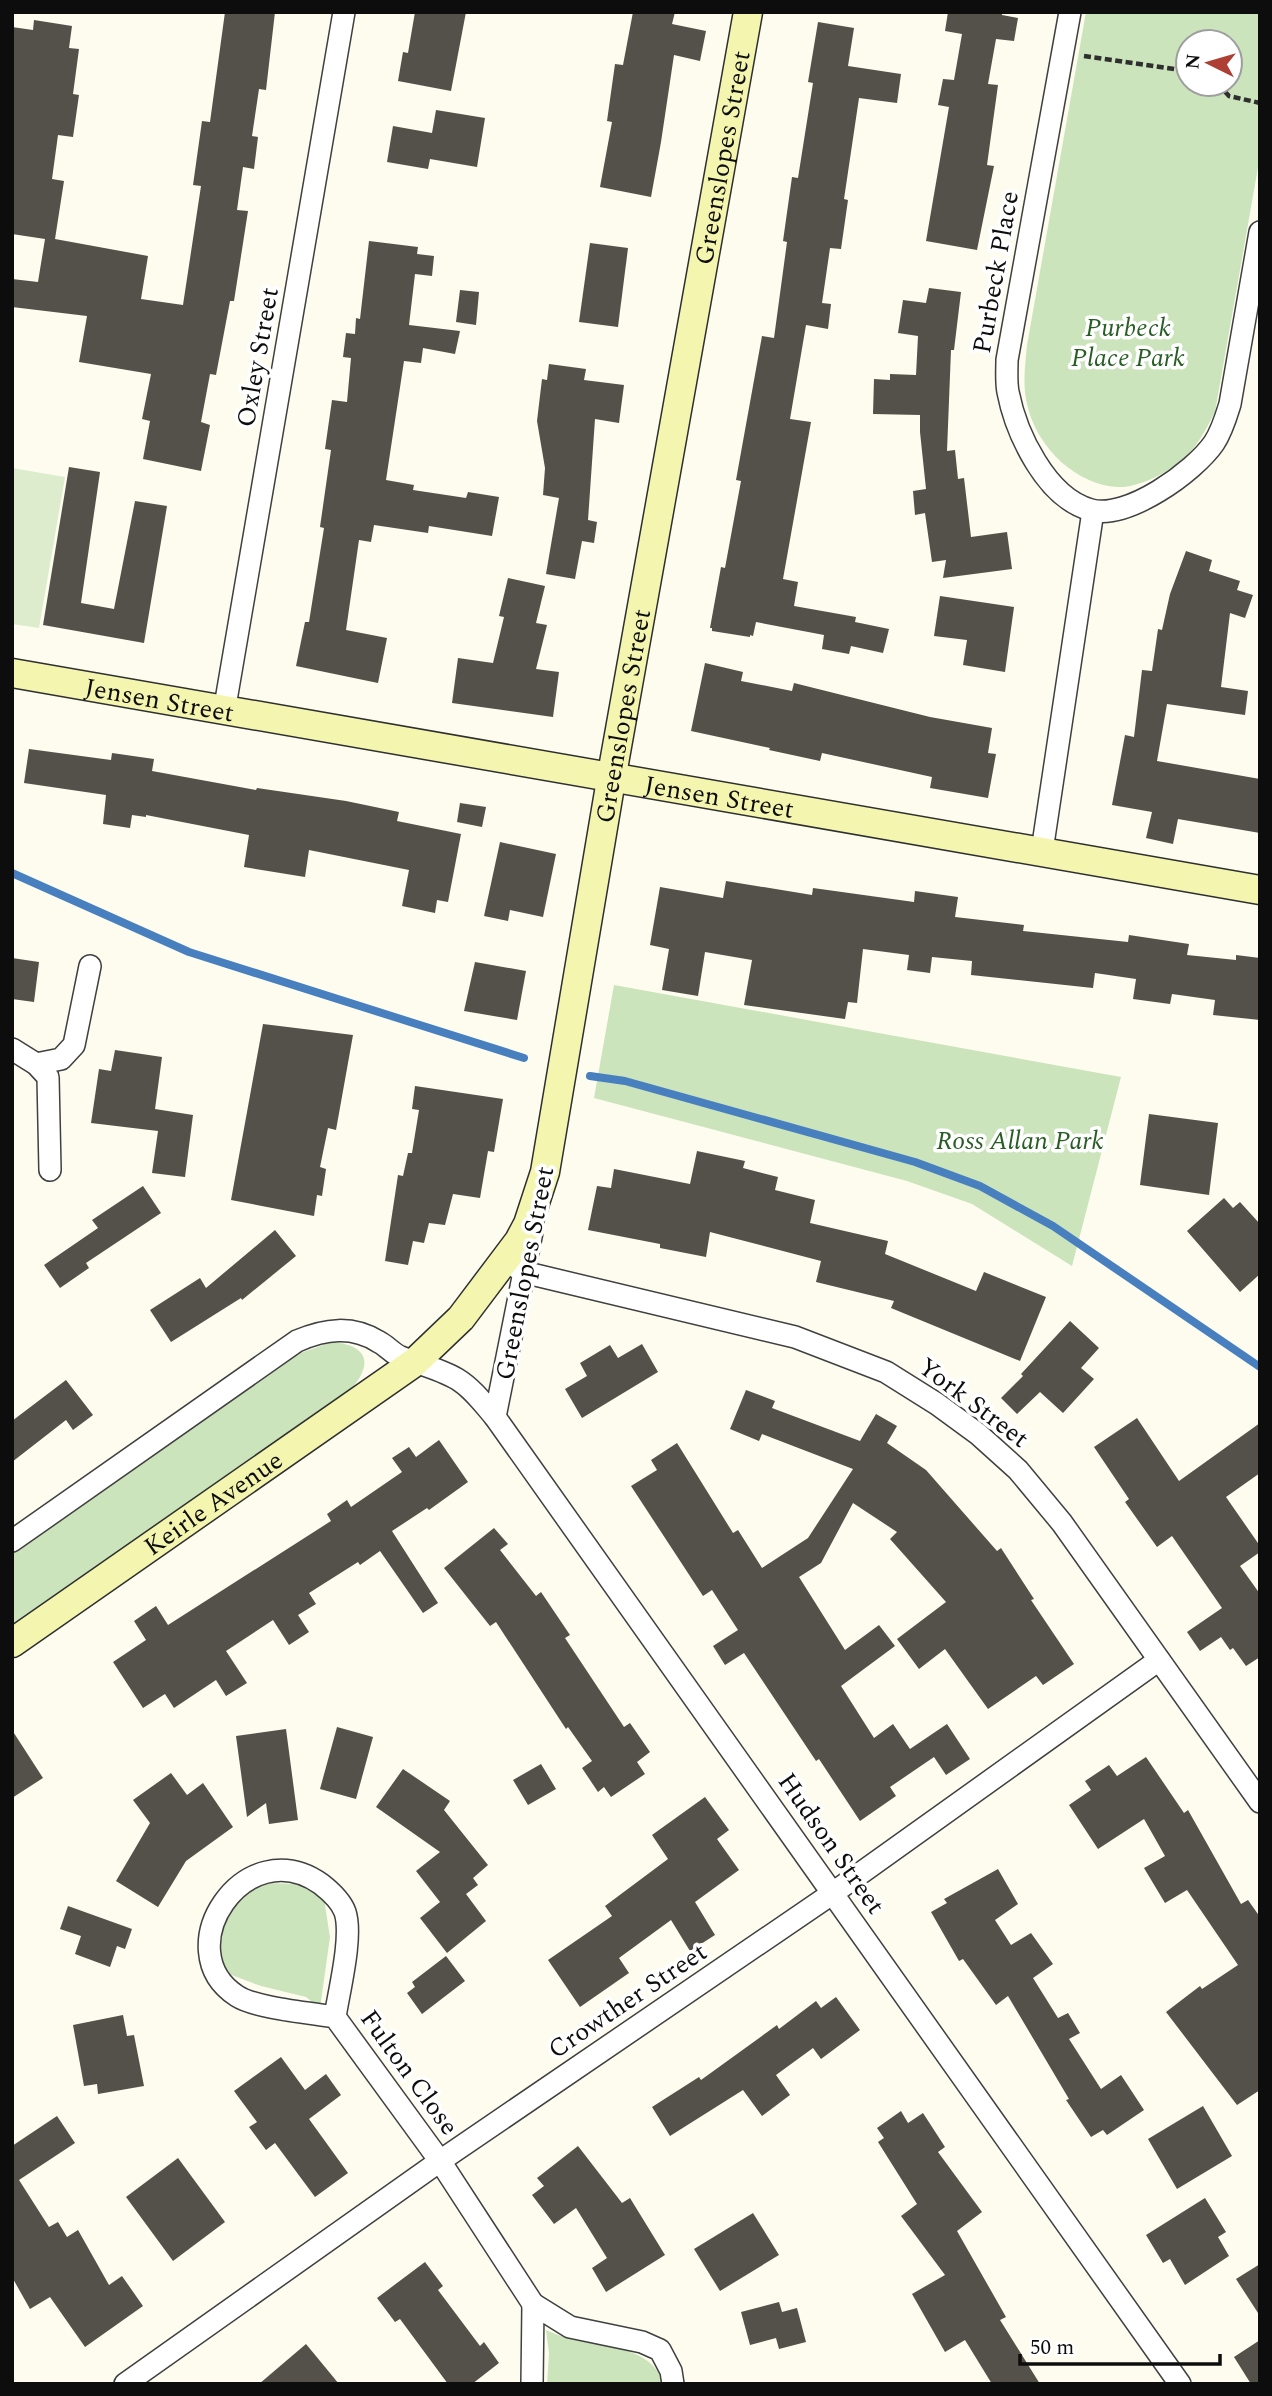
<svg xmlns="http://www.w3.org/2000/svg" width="1272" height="2396" viewBox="0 0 1272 2396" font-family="Spectral,serif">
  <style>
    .green { fill: #cbe4bc; fill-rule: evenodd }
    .pitch { fill: #ddeccc }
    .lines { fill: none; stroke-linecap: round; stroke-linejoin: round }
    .stream { stroke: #477fbf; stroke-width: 8 }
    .building { fill: #54504a }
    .street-casing { stroke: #404040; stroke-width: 24 }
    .secondary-casing { stroke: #2f2f2f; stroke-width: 31 }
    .path { stroke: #2f2f2f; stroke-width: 4.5; stroke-dasharray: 7 3.5; stroke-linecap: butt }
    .street { stroke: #fff; stroke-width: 21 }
    .secondary { stroke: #f4f6b0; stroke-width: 28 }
    .labels { text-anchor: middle; stroke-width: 7; stroke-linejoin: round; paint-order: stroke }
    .street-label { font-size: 26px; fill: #0d0d0d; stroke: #fff }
    .park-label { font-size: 26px; font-style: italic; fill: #285e24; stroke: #fff }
  </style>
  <rect width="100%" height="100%" fill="#fdfcef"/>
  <g class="green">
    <path d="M1086,12H1260V156L1215,412C1205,431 1196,450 1178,463C1165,474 1136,488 1119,487C1077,486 1038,448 1028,408C1022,387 1025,367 1027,345ZM1230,42V84H1188V42Z"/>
    <path d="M614,985L1121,1077L1072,1266L972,1204L907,1181L594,1098Z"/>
    <path d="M332,1342C368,1345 374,1364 350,1390L12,1628V1551L292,1356Z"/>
    <path d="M266,1883L299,1884L324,1899L330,1937L320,2008L306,1997L261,1986L229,1974L215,1947L224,1920L241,1896Z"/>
    <path d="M546,2330C553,2333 560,2336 568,2338C601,2348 651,2344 664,2384H547L549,2353Z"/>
  </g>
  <path class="pitch" d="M12,468L65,477L39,628L12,624Z"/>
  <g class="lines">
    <g class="stream">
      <path d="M12,873L189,952L524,1058"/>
      <path d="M590,1076L625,1081L915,1162L980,1186L1053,1226L1260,1367"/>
    </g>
  </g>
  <g class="building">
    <path d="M225,12H275L266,90L259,89L252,136L258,137L254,169L243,167L237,210L248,211L234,301H230L216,375L210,374L201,422L210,425L201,471L143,459L150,421L142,419L151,374L79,362L87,316L12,307V279L38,282L45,239L12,234V27L33,30L34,20L72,26L69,48L79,49L73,94L79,95L73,137L58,135L52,179L64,181L55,239L148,256L141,299L183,305L201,186L193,185L202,121L210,122Z"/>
    <path d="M415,12H466L451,91L398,81L403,52L408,53Z"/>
    <path d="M633,12H675L672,24L706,31L700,61L674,55L661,142L651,197L600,187L612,122L607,121L615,64L623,65Z"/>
    <path d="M948,12H1002V15L1018,18L1014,41L996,39L988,84L998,85L987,165L994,166L977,250L926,241L949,107L938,105L943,79L954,80L962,34L945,31Z"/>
    <path d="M818,22L854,28L848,66L901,74L897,103L859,98L844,199L848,200L841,249L830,248L822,303L831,304L828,329L806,325L790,419L811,422L783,579L798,582L794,606L856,617L855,622L889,629L883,653L851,646L849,654L822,649L824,635L756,622L753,636L750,635V637L712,631V628H710L721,567L725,568L741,481L736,480L762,336L774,338L787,242L783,241L792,177L798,178L813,83L808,82Z"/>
    <path d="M436,110L485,118L477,167L430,159L428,169L387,162L393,126L432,133Z"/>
    <path d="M369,241L418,247L417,254L434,256L432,276L415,274L409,325L460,331L455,354L423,348L421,363L404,361L386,480L414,485L413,490L466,498L468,492L499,497L492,536L429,526L428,533L374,525L371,542L359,540L346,630L387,638L378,683L296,666L305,622H309L324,528L320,527L331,450L325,449L332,400L347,402L351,358L343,357L346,333L355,334L356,318L360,319Z"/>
    <path d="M590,243L628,248L618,327L579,322Z"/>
    <path d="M929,288L961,292L954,350H951L947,451L955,450L958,479L964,478L971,537L1007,532L1012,569L943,578L946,560L932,562L925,513L915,515L913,491L926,489L920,432V415L873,414L874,379L890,380V374L916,375L918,336L898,333L903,300L926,303Z"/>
    <path d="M460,290L479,292L476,325L456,322Z"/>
    <path d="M549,364L586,369L584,380L624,385L619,423L595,419L588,520L597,522L594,543L582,541L575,579L546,574L559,498L543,495L545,468L537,421L542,379L547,380Z"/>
    <path d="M69,467L100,472L81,603L114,609L135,501L167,506L144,643L43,625Z"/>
    <path d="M1186,551L1212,560L1209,571L1240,581L1237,590L1253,595L1245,618L1230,613L1221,687L1248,691L1245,715L1167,704L1157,761L1260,779V833L1178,819L1173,844L1146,838L1152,812L1112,805L1125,735L1134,737L1142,670L1152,671L1158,629L1162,630L1170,594Z"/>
    <path d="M508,578L545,586L536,623L547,625L536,669L559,672L553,717L452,703L458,658L493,663L504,617L499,616Z"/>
    <path d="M940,596L1014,607L1005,672L963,665L967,640L934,636Z"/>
    <path d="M705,663L743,672L741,681L792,691L794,683L930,717L992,728L988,753L996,754L988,798L930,788L932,777L822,753L820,761L769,750L770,748L691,731Z"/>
    <path d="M29,749L111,760L112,753L154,759L152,771L256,790L257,788L346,801L399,812L397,821L461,834L448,902L437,900L435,913L402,906L409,870L309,850L305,877L244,867L249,835L146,815V817L132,815L130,828L103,824L106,795L24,783Z"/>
    <path d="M460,803L486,807L482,827L457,822Z"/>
    <path d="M500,842L556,854L543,917L510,910L508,921L484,916Z"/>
    <path d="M726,881L812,895L813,888L914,902L915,891L958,897L955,917L1024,925L1023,931L1128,942L1129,935L1189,944L1187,955L1236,960V955L1260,958V1020L1213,1015L1215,1000L1172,994L1170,1004L1133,999L1136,979L1095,973L1093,988L971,975L972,961L932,957L930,973L907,970L909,955L863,949L857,1003L848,1002L845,1019L744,1005L752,960L705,952L698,996L662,990L669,949L650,945L660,887L723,898Z"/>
    <path d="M12,958L39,962L34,1002L12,999Z"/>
    <path d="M475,962L526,971L517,1020L464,1011Z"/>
    <path d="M263,1024L353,1035L336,1130L328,1128L320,1167L326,1169L322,1196L317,1195L314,1216L231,1200Z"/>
    <path d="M115,1050L162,1057L155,1109L193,1115L185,1177L152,1173L158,1131L91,1123L99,1069L111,1071Z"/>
    <path d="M415,1086L503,1099L494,1152L488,1151L480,1198L453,1194L445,1225L429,1223L424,1243L413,1241L408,1265L385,1261L398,1175L403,1176L408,1153H412L419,1110L412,1109Z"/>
    <path d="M1149,1114L1218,1123L1209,1195L1140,1185Z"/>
    <path d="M697,1151L745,1161L743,1168L778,1177L775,1190L815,1200L810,1223L888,1241L885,1254L976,1291L984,1272L1046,1297L1020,1361L891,1308L894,1301L816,1282L821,1261L710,1232L706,1257L660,1248V1244L588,1230L597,1186L611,1188L614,1169L690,1184Z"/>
    <path d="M143,1186L161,1213L86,1263L89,1268L60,1288L44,1265L98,1228L92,1220Z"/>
    <path d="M1224,1198L1233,1208L1240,1202L1260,1224V1274L1240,1292L1187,1231Z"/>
    <path d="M275,1230L296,1256L242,1300L241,1298L171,1342L150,1310L200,1278L206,1288Z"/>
    <path d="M1070,1321L1099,1348L1081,1368L1094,1379L1063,1413L1040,1392L1017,1414L1001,1398L1023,1376L1021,1374Z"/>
    <path d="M642,1344L658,1372L582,1418L565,1389L587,1376L580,1363L610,1345L618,1358Z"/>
    <path d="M66,1380L93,1415L73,1430L66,1420L12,1462V1421Z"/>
    <path d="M746,1390L775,1401L772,1408L860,1441L876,1414L897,1426L887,1443L926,1470L997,1551L1001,1548L1034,1599L1031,1600L1074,1664L1043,1685L1036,1676L988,1709L945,1649L919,1669L897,1639L946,1602L890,1539L897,1532L853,1503L821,1563L799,1577L845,1650L879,1625L895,1646L841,1686L874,1738L893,1724L910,1749L947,1724L970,1759L946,1775L934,1757L890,1787L896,1796L860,1821L819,1759L816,1761L744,1653L725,1665L713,1646L738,1630L712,1590L703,1596L631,1486L657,1470L651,1460L677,1443L733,1533L738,1530L762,1568L808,1538L853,1469L762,1434L759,1441L730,1429Z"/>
    <path d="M1137,1418L1179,1481L1260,1423V1473L1226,1497L1260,1546V1552L1240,1566L1260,1594V1657L1246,1666L1233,1648L1230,1650L1221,1637L1200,1651L1187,1632L1222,1608L1172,1536L1157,1547L1125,1502L1129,1499L1094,1447Z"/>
    <path d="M439,1440L468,1482L429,1510L427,1508L392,1531L438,1603L423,1613L380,1551L360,1565L358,1562L309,1593L316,1604L298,1615L309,1632L289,1645L273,1620L226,1651L247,1683L226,1696L216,1680L174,1708L165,1694L143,1708L113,1662L146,1640L134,1621L156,1606L168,1625L331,1521L327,1514L347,1500L351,1507L402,1472L392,1458L409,1447L416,1457Z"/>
    <path d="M494,1528L508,1544L500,1550L536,1596L541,1592L570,1635L565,1638L624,1727L630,1723L650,1752L637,1762L645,1774L611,1797L604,1787L598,1792L582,1768L592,1761L568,1727L566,1729L496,1622L490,1626L444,1568Z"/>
    <path d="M337,1727L373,1737L356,1799L320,1789Z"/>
    <path d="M286,1729L298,1820L269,1824L266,1803L247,1817L236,1736Z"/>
    <path d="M12,1730L43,1778L12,1798Z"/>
    <path d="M1146,1757L1184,1813L1188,1810L1241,1904L1248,1900L1260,1917V2090L1237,2105L1166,2012L1200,1986L1202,1989L1238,1965L1187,1890L1165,1903L1144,1868L1165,1856L1144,1819L1098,1849L1069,1805L1091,1790L1085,1781L1109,1765L1117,1776Z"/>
    <path d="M541,1764L556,1789L528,1805L513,1780Z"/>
    <path d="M403,1769L450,1801L444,1810L488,1865L473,1878L478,1885L466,1894L486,1921L447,1953L420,1918L440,1902L416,1871L440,1852L376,1807Z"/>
    <path d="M171,1773L187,1795L203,1783L233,1827L186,1861L158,1907L116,1881L150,1823L133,1800Z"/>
    <path d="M705,1797L729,1830L717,1839L739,1870L695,1902L715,1935L690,1951L671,1920L619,1958L629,1973L580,2007L548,1960L612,1916L605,1906L668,1859L652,1835Z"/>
    <path d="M998,1869L1018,1904L995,1920L1011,1945L1031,1933L1053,1964L1033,1978L1058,2018L1068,2013L1080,2033L1069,2039L1101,2089L1121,2075L1144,2110L1107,2135L1103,2130L1091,2137L1066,2100L1069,2099L1008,1996L996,2005L963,1959L959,1961L931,1912L947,1903L944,1899Z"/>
    <path d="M68,1906L132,1929L125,1949L117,1946L110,1967L75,1954L81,1936L60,1929Z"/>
    <path d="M446,1956L465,1981L422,2014L407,1993L415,1987L412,1982Z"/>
    <path d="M836,1997L860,2030L821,2059L813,2048L776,2075L790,2095L762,2116L743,2090L670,2136L652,2107L699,2077L701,2080L777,2025L779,2029L816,2001L821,2008Z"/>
    <path d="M123,2015L127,2036L134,2035L144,2086L98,2094L97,2084L84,2086L73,2025Z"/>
    <path d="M281,2057L305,2090L326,2074L341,2095L309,2119L348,2173L315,2197L275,2143L266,2150L249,2127L257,2122L234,2091Z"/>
    <path d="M1203,2106L1232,2156L1177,2189L1148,2139Z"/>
    <path d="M901,2111L908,2123L923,2113L945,2147L938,2152L982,2212L957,2231L1006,2317L1000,2320L1040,2384H992L965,2340L945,2352L912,2294L945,2275L901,2216L917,2204L878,2142L884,2138L877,2128Z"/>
    <path d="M57,2116L75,2143L19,2180L49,2227L58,2222L67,2237L78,2230L109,2285L122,2276L143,2306L85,2347L50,2297L30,2309L12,2277V2146Z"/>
    <path d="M578,2146L622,2203L630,2198L665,2255L606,2292L592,2268L607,2258L576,2208L554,2224L532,2195L544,2186L537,2178Z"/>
    <path d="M178,2158L225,2222L173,2261L126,2197Z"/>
    <path d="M1205,2198L1226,2232L1218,2237L1229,2256L1185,2285L1170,2259L1163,2263L1146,2235Z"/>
    <path d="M753,2213L779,2255L720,2291L694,2249Z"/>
    <path d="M425,2262L443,2286L438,2290L480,2346L484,2342L499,2363L472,2384H448L400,2319L395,2322L377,2298Z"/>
    <path d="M1260,2264V2316L1236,2279Z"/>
    <path d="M779,2302L782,2312L797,2308L806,2342L779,2349L776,2338L750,2345L741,2312Z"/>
    <path d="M1260,2340V2384H1251L1234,2357Z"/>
    <path d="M306,2344L339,2384H259Z"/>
  </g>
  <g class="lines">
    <g class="street-casing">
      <g id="street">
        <path d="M1070,12L1007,360C1007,370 1006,382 1008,392C1016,433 1046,498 1091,510C1127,520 1194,472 1214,443C1222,431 1226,417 1230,404L1260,232"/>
        <path d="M224,712L344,12"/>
        <path d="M1042,851L1093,511"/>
        <path d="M12,1049L36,1064L48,1077L50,1170"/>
        <path d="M36,1064L61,1059L74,1045L90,966"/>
        <path d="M506,1260L523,1272L795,1337L886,1372L937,1404L978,1434L1018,1470L1062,1523L1260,1802"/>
        <path d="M495,1417L533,1227"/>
        <path d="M12,1541L297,1341C325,1329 352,1325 379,1342C387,1346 393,1354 401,1357C419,1364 440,1369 457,1379C472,1388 484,1404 495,1417L1180,2384"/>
        <path d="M335,2017C339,1991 353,1936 345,1912C341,1901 330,1891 321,1884C245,1830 166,1950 237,1996C255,2008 311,2013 335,2017L440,2161L533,2304"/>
        <path d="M125,2384L440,2161L833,1893L1159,1660"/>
        <path d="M532,2384L533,2304L570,2327L642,2342L660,2350L671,2371L673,2384"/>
      </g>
    </g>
    <g class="secondary-casing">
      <g id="secondary">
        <path id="s1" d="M12,673C427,749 844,816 1260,890"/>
        <path id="s2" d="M12,1643L415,1362L461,1318L519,1241L528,1224L545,1172L611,780L748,12"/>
      </g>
    </g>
    <g class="path">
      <path d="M1084,56L1188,71"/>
      <path d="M1218,84L1229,96L1260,103"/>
    </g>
    <use href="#street" class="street"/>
    <use href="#secondary" class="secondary"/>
  </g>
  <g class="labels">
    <g class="street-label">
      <text dy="9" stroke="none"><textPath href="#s2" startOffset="1755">Greenslopes Street</textPath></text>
      <text transform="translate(995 272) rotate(-80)" y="9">Purbeck Place</text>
      <text transform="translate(257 357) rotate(-80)" y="9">Oxley Street</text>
      <text dy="9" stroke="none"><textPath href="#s1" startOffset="150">Jensen Street</textPath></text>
      <text dy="9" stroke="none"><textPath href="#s2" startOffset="1188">Greenslopes Street</textPath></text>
      <text dy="9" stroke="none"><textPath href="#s1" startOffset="718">Jensen Street</textPath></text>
      <text transform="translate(524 1273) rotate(-79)" y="9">Greenslopes Street</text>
      <text transform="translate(974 1402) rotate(37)" y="9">York Street</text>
      <text dy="9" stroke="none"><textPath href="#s2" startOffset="245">Keirle Avenue</textPath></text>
      <text transform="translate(832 1843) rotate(55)" y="9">Hudson Street</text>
      <text transform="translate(627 2000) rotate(-34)" y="9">Crowther Street</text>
      <text transform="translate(410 2072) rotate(54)" y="9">Fulton Close</text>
    </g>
    <g class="park-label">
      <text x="1128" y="336">Purbeck<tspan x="1128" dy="30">Place Park</tspan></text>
      <text x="1020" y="1149">Ross Allan Park</text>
    </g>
  </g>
  <rect width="1272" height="2396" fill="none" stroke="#0d0d0d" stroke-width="28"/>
  <g transform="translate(1209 63) rotate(275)"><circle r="33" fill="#ffffff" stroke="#9e9e9e" stroke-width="2"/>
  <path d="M0-5L12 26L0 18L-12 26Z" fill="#ae3f34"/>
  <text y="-10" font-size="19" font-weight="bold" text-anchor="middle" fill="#0d0d0d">N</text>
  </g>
  <path d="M1020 2354v10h200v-10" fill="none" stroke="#0d0d0d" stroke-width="3.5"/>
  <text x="1030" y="2354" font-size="21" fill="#0d0d0d" stroke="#ffffff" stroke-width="5" paint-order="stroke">50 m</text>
</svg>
